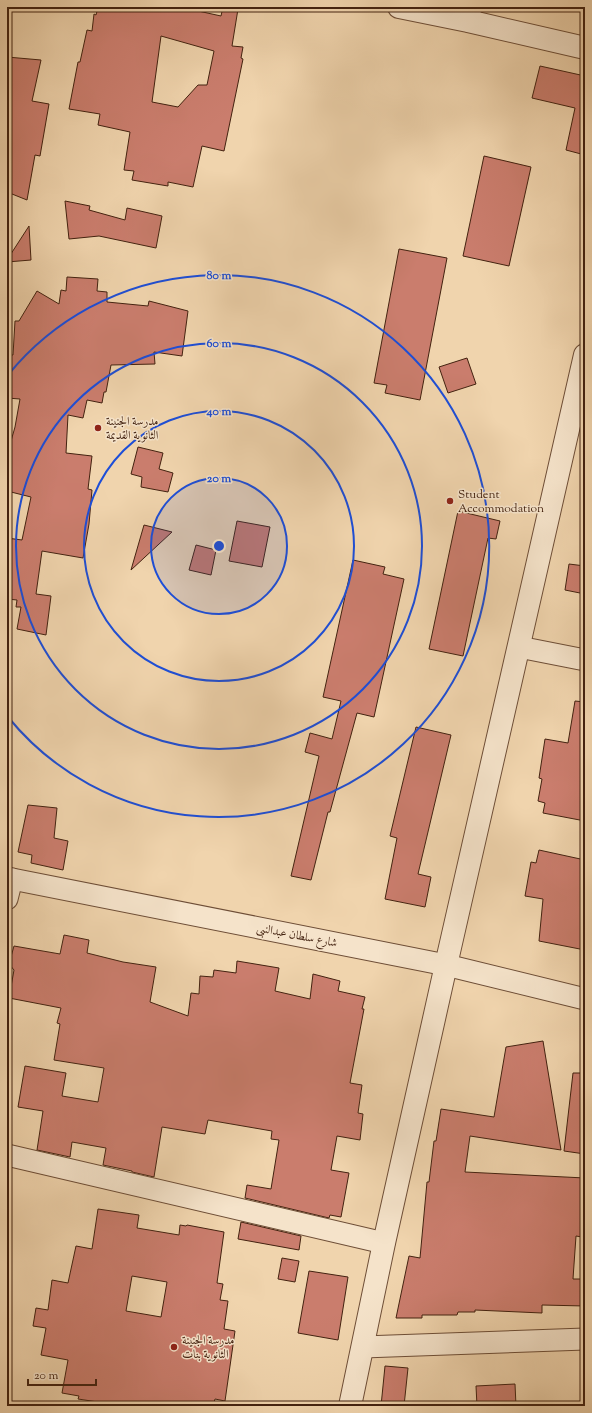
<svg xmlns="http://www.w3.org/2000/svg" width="592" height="1413" viewBox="0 0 592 1413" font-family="'Sorts Mill Goudy',Amiri,serif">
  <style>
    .building { fill: #ca7d6d; stroke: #432210; fill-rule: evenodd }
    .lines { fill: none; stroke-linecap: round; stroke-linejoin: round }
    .minor-casing { stroke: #6e4e37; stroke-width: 23 }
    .tertiary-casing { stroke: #6e4e37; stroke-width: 24 }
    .minor { stroke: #f5e3ca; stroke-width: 21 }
    .tertiary { stroke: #f5e3ca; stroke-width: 22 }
    .ring { fill: none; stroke: #1d4ed8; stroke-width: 2 }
    .poi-dot { fill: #8f2418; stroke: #f5e3ca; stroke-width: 1.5 }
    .labels { text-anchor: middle; stroke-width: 3; stroke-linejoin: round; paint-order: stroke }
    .poi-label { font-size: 12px; fill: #432210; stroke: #f5e3ca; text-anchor: start }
    .street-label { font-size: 12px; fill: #432210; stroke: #f5e3ca }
    .centre { fill: #1d4ed8; stroke: #f5e3ca; stroke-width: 2 }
    .ring-label { font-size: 12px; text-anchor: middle; font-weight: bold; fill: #1d4ed8; stroke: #f5e3ca; stroke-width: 3; stroke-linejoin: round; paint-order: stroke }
  </style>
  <rect width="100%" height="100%" fill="#f0d4ad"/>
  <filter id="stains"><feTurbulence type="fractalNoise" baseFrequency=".005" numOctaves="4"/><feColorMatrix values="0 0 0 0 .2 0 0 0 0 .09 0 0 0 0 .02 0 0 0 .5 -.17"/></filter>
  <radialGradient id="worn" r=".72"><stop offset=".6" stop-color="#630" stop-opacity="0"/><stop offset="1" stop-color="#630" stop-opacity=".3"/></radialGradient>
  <g class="building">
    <path d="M98,7H180L221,16L223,7L238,9L232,46L243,47L241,58L243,59L224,151L202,146L193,187L168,182V186L132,180L134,171L124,170L130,132L98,125L100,114L69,109L78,62H80L87,30L92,31L94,14L96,15ZM161,36L214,51L207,85H198L178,107L152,102Z"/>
    <path d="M7,57L41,60L32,101L49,104L40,156L35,155L27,200L7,192Z"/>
    <path d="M540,66L585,76V155L566,150L575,108L532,98Z"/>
    <path d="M484,156L531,167L509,266L463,256Z"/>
    <path d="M65,201L90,206L89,210L125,220L127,208L162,216L156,248L99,236L69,239Z"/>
    <path d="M29,226L31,260L7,262V260Z"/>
    <path d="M399,249L447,258L420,400L385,393L387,385L374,383Z"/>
    <path d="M67,277L98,279L97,291L107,292V302L148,306L149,301L188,311L182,356L154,352L155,364L111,365L106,392H104L102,403L87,400L83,418L68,415L66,453L92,456L88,489L92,490L89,524L83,558L42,551L36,594L51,596L46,635L17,629L21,607H16L17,600L7,599V538L22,540L31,497L7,491V455L15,427L20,399L7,398L11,355H13L15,321H19L37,291L59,304L61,290L66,291Z"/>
    <path d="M467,358L476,384L448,393L439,367Z"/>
    <path d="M138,447L163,453L159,469L173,473L168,492L141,487L142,477L131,474Z"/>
    <path d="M458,511L500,521L496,539L488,538L463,656L429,649Z"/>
    <path d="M237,521L270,527L262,567L229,561Z"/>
    <path d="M144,525L172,532L131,570Z"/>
    <path d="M196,545L216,550L211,575L189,570Z"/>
    <path d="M353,560L385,567L383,574L404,579L374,717L357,713L330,812H328L311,880L291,876L319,756L305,752L310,733L332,739L341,701L323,697Z"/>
    <path d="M569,564L585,566V594L565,590Z"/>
    <path d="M575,701L585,702V821L543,813L545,803L538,801L542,779L539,778L545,739L568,743Z"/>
    <path d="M416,727L451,735L418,874L431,877L425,907L385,899L397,838L390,836Z"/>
    <path d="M28,805L57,808L54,838L68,841L63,870L31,863L32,855L18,852Z"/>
    <path d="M539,850L585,860V950L539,941L543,899L525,896L531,862L536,863Z"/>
    <path d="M64,935L89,940L87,953L123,962L156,967L150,1002L188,1016L191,993L199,994L200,976L213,977L214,970L236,973L237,961L279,968L275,991L310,999L313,974L340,981L338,991L365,997L362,1009H364L350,1083L362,1085L358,1113L363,1114L360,1140L337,1136L331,1170L349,1173L341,1217L330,1215L329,1218L245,1198L247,1185L271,1189L279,1140L271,1139L272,1131L208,1120L205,1134L162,1127L154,1177L132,1172V1171L103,1165L106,1148L72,1142L70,1157L37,1150L43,1111L18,1107L25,1066L66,1073L62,1096L98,1102L104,1068L54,1060L60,1024L57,1023L61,1008L9,998L14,970L9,964L14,946L60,954Z"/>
    <path d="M543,1041L561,1150L470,1136L465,1172L585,1178V1204L582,1237L576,1236L573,1279H585V1306L542,1305V1313L475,1310V1312H458L457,1315H422V1318H396L409,1256L420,1258L427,1182H429L434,1141H436L441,1109L494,1117L506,1047Z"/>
    <path d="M573,1073H585V1154L564,1151Z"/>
    <path d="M98,1209L139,1215L137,1228L179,1235L180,1225L186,1226L187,1225L224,1232L217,1283L223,1284L220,1300L228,1301L224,1329L235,1331L225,1401L215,1399L213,1406H97L98,1402L78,1399L79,1396L62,1393L68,1360L41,1355L46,1328L33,1326L36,1308L48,1310L52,1280L68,1283L76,1246L92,1249ZM132,1276L167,1282L161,1317L126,1311Z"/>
    <path d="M241,1222L301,1236L299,1250L238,1239Z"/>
    <path d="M282,1258L299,1261L295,1282L278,1279Z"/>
    <path d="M309,1271L348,1277L338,1340L298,1333Z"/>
    <path d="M385,1366L408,1368L404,1406H381Z"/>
    <path d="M515,1384L516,1406H477L476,1386Z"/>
  </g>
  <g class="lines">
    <g class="minor-casing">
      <g id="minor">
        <path d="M468,21L471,7"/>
        <path d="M519,647L585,660"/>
        <path d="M7,878L446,965L585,999"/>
        <path d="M7,899L12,879"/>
        <path d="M7,1155L384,1243"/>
        <path d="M363,1347L585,1339"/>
      </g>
    </g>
    <g class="tertiary-casing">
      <g id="tertiary">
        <path d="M399,7L468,21L585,48"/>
        <path d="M350,1406L384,1243L446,965L585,355"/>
      </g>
    </g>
    <use href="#minor" class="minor"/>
    <use href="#tertiary" class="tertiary"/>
  </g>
  <circle cx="219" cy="546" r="68" fill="#1d4ed8" fill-opacity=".12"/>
  <g class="ring">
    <circle cx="219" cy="546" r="68"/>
    <circle cx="219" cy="546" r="135"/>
    <circle cx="219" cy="546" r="203"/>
    <path d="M8 375A271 271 0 1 1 8 717"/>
  </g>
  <g class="poi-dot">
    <circle cx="98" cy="428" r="4"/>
    <circle cx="450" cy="501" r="4"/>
    <circle cx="174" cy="1347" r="4"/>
  </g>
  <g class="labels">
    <g class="poi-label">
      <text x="106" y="425">مدرسة الجنينة<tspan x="106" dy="14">الثانوية القديمة</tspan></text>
      <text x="458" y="498">Student<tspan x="458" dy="14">Accommodation</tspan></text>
      <text x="182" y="1344">مدرسة الجنينة<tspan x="182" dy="14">الثانوية بنات</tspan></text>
    </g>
    <g class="street-label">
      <text transform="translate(297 935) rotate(11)" y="4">شارع سلطان عبدالنبى</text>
    </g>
  </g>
  <circle cx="219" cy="546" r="6" class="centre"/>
  <g class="ring-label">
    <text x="219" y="279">80 m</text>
    <text x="219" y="347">60 m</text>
    <text x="219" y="415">40 m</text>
    <text x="219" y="482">20 m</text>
  </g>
  <rect width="592" height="1413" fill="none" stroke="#f0d4ad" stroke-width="24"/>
  <rect x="8" y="8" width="576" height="1397" fill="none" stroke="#432210" stroke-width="2"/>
  <rect x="12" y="12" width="568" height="1389" fill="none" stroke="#432210"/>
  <path d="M28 1379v6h68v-6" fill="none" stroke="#432210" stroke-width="2"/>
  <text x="34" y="1379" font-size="12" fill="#432210" stroke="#f5e3ca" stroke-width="3" paint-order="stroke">20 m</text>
  <rect width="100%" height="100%" filter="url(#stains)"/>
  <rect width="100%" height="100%" fill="url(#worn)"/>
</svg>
